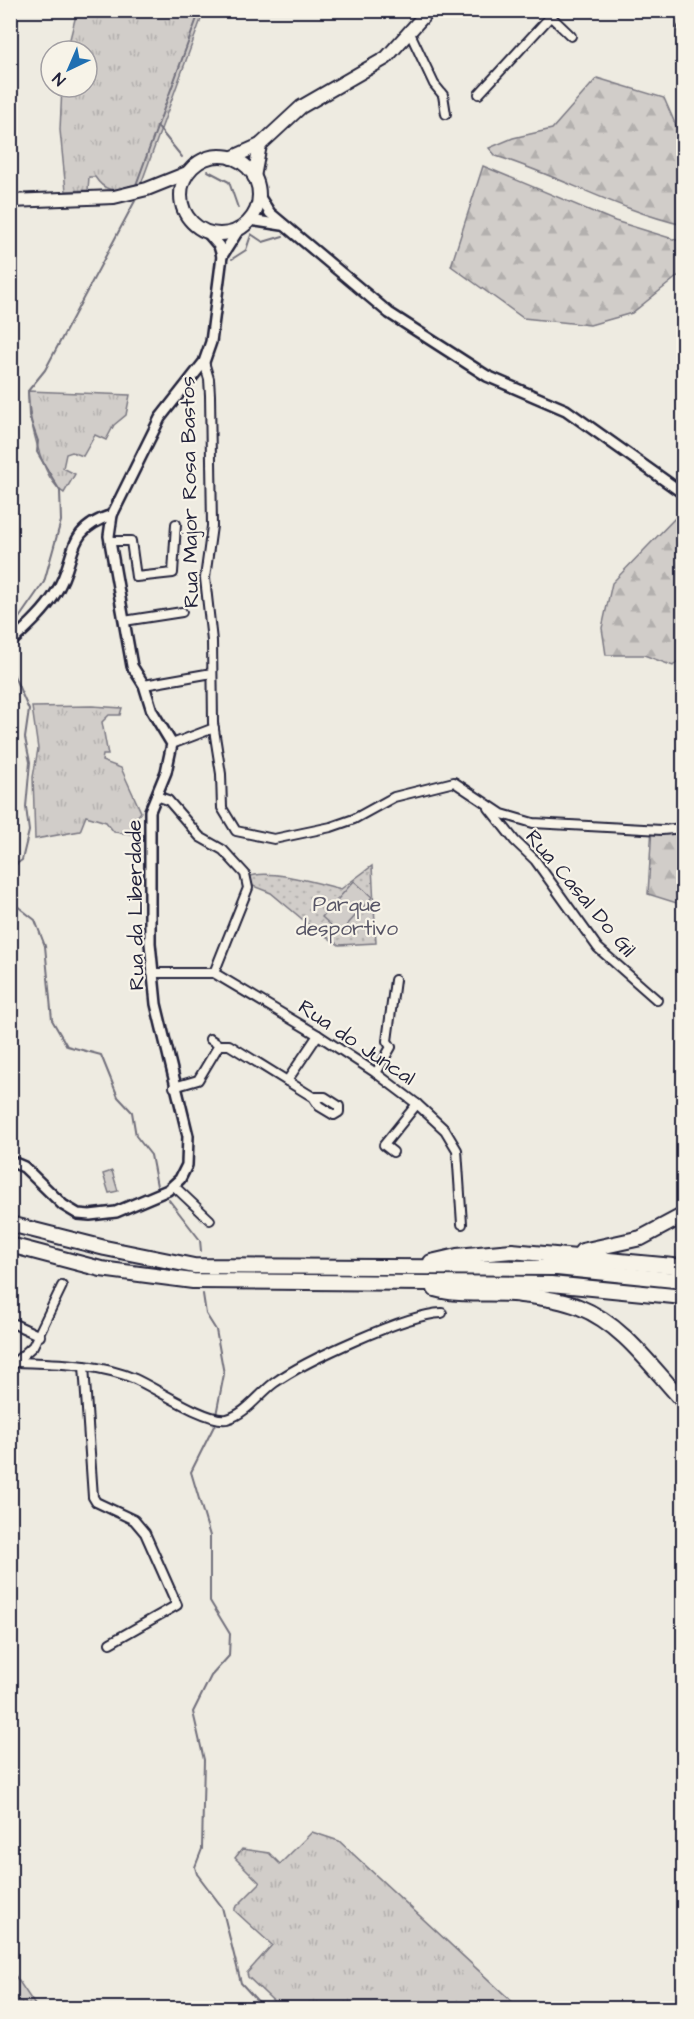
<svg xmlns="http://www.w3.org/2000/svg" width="694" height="2019" viewBox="0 0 694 2019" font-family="'Architects Daughter',sans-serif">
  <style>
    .grass { fill: url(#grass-tufts); stroke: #7a7882; stroke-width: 1.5 }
    .forest { fill: url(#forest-firs); stroke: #7a7882; stroke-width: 1.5 }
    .park { fill: url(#park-dots); stroke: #7a7882; stroke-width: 1.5 }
    .pitch { fill: #d1cdc9; stroke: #7a7882; stroke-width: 1.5 }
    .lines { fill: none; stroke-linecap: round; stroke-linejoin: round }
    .stream { stroke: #716f7b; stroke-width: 2 }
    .minor-casing { stroke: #22223b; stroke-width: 12 }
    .tertiary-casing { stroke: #22223b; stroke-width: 14 }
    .primary-casing { stroke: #22223b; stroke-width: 16 }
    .motorway-casing { stroke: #22223b; stroke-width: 18 }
    .minor { stroke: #f7f3e8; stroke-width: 8 }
    .tertiary { stroke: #f7f3e8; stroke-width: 9 }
    .primary { stroke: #f7f3e8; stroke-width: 12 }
    .motorway { stroke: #f7f3e8; stroke-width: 14 }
    .labels { text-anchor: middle; stroke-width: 4.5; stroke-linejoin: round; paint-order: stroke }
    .street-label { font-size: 21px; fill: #22223b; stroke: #f7f3e8 }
    .park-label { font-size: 21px; fill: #575566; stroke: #f7f3e8 }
  </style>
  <defs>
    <pattern id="grass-tufts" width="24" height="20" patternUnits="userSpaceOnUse" patternTransform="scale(1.5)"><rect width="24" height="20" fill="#d1cdc9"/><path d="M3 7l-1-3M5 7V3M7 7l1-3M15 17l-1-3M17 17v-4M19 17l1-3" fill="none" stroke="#b3b0ae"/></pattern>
    <pattern id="forest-firs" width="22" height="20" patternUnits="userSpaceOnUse" patternTransform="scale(1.5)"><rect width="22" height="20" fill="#d1cdc9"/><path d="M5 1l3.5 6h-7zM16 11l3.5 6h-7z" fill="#b3b0ae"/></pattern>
    <pattern id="park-dots" width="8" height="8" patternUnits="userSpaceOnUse" patternTransform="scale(1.5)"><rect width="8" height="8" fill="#d1cdc9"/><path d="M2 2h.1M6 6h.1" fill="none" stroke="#b3b0ae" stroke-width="1.8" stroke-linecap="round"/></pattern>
  </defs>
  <rect width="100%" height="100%" fill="#eeebe1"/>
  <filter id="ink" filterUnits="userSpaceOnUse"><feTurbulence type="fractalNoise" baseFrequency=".0167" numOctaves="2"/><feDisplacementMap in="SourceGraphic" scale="12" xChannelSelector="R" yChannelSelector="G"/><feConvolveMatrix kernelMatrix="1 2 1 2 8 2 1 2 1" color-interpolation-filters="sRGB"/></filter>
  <g filter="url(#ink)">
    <g class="grass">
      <path d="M77,11H204L141,184L129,186L128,189C113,191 104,191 95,177H89L88,190L66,191L60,130L62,87H87V51H67Z"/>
      <path d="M28,391L130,395L126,415L114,425L106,440L95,435L83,456L72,452L66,454L63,468L75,474L64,493C40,478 29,417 28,391Z"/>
      <path d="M92,706L122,708L120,715H109L102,722L108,755H103L102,761L121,768L141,812L133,822L131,834L114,832L106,822L86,816L80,831L35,839L33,777L38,749L32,707Z"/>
      <path d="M312,1832L339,1841L519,2008H281L248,1977L247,1973L272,1945L235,1911V1908L260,1883L235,1858L242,1849L269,1853L280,1864Z"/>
      <path d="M10,1968L37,2008H11Z"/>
    </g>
    <g class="forest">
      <path d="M597,78L664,98L683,142V225C618,210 560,176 496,156L489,148L513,138L552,129Z"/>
      <path d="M483,166L615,221L683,242V272L632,313L590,325L523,318L451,266Z"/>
      <path d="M680,513L684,515L683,656L673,666L644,655H606L602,628L612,583Z"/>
      <path d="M683,823V905L648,894L652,826Z"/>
    </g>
    <path class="park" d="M372,866L376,943L339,945L308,924L271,893L253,886L249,877C267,868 321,884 341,889Z"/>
    <g class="pitch">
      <path d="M354,881L372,897L340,933L322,917Z"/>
      <path d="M112,1171L118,1191L109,1193L103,1174Z"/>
    </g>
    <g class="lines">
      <g class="stream">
        <path d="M157,126L182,157"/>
        <path d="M208,171L229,182L238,208"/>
        <path d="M136,185L200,10"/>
        <path d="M251,234L263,242L283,236"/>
        <path d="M232,259L246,250L251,235"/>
        <path d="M10,631L44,582L61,521L60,491L37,452L38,441L29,416L28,391L45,370L136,199"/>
        <path d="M10,667L29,710L25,738L30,762L26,807L29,831L22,860L10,869"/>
        <path d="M10,897L12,902L35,920L45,946L52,1020L67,1046L101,1055L118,1097L132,1112L136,1136L151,1155L157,1186"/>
        <path d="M169,1200L200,1240L201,1251"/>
        <path d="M203,1294L206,1314L216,1330L224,1374L216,1415"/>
        <path d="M216,1422L191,1472L210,1536V1601L230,1634L229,1656L211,1676L193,1712L204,1760L202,1849L195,1867L197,1874L222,1907L241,1983L264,2008"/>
      </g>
      <g class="minor-casing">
        <g id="minor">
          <path d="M544,10L571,36"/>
          <path d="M683,28H684"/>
          <path d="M410,33L434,84L443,95L446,114"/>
          <path d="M479,94L550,17"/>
          <path d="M204,362L209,379L210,395L212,526L205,578L212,641L213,723L221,774L222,808L236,831L274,839L331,827L354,819L394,797L454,782L502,814L533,823L662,830L684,828"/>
          <path d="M110,541H131L136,577L173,573L176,524"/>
          <path d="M124,621L182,612"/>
          <path d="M144,685L212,673"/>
          <path d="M172,744L214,728"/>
          <path d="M156,796L168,800L200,837L223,850L245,874L248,888L214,973"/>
          <path d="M489,808L515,841L535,860L598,948L657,1000"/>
          <path d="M152,973H214L318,1035L376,1073L417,1104L445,1130L457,1150L462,1224"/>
          <path d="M210,1039L219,1045H229L313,1097L319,1106L334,1115L339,1112V1106L325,1097H313"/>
          <path d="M376,1073L391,1047L387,1041L395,980"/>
          <path d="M287,1081L318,1035"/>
          <path d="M174,1087L198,1080L219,1045"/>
          <path d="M393,1152L384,1145L417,1104"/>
          <path d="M174,1186L210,1220"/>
          <path d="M10,1322L40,1336"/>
          <path d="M19,1362C59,1364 98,1363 135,1379C155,1388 208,1423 227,1419C246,1414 259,1394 274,1383C305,1361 406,1314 442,1313"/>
          <path d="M84,1366L93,1497L96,1502L134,1520L145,1533L177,1605L110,1643"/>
          <path d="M10,1367L33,1346L62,1286"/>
        </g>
      </g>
      <g class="tertiary-casing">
        <g id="tertiary">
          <path d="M259,196L270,213L389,313L487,376L566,410L684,494"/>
          <path d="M250,220L282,225"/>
          <path d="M207,232L219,246L222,256"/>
          <path d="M10,643C26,628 44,612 55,594C79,558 62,531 112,515"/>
          <path d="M10,1161L24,1167L63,1205L78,1214L90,1215L116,1212L168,1190L180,1179L187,1165L188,1136L156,1004L150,943V811L166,772L172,744L152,711L144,685L132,666L109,536L112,515L160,418L204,362L211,342L222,256L239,229"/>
        </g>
      </g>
      <g class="primary-casing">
        <g id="primary">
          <circle cx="220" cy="195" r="39"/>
          <path d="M231,158L260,145L301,107L386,58L429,10"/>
          <path d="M254,177L260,145"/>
          <path d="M10,201L114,197L147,189L187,173"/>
        </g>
      </g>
      <g class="motorway-casing">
        <g id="motorway">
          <path d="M10,1224L105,1248L194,1266L557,1268L684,1281"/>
          <path d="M10,1245L101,1269L193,1281L551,1284L684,1297"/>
          <path d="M582,1251L641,1238L684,1215"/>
          <path d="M431,1262L457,1256L512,1251L684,1267"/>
          <path d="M435,1289C463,1297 492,1291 521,1295C540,1297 562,1300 579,1307C624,1325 652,1368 684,1402"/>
        </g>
      </g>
      <use href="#minor" class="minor"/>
      <use href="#tertiary" class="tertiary"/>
      <use href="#primary" class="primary"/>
      <use href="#motorway" class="motorway"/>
    </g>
  </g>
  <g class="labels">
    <g class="street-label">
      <text transform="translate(189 492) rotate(-91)" y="7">Rua Major Rosa Bastos</text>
      <text transform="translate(581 893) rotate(50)" y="7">Rua Casal Do Gil</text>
      <text transform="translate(135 905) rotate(-91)" y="7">Rua da Liberdade</text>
      <text transform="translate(357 1042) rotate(34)" y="7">Rua do Juncal</text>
    </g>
    <g class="park-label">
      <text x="347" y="911">Parque<tspan x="347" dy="24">desportivo</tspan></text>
    </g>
  </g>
  <rect width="694" height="2019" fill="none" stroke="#f7f3e8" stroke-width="36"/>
  <rect x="18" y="18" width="658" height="1983" fill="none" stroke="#22223b" stroke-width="2" filter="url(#ink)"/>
  <g transform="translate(69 69) rotate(224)"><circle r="28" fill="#f7f3e8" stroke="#a29fa3" stroke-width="1.5"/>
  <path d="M0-4.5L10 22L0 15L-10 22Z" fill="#1f6fb2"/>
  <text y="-9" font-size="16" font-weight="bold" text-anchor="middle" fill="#22223b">N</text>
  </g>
</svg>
